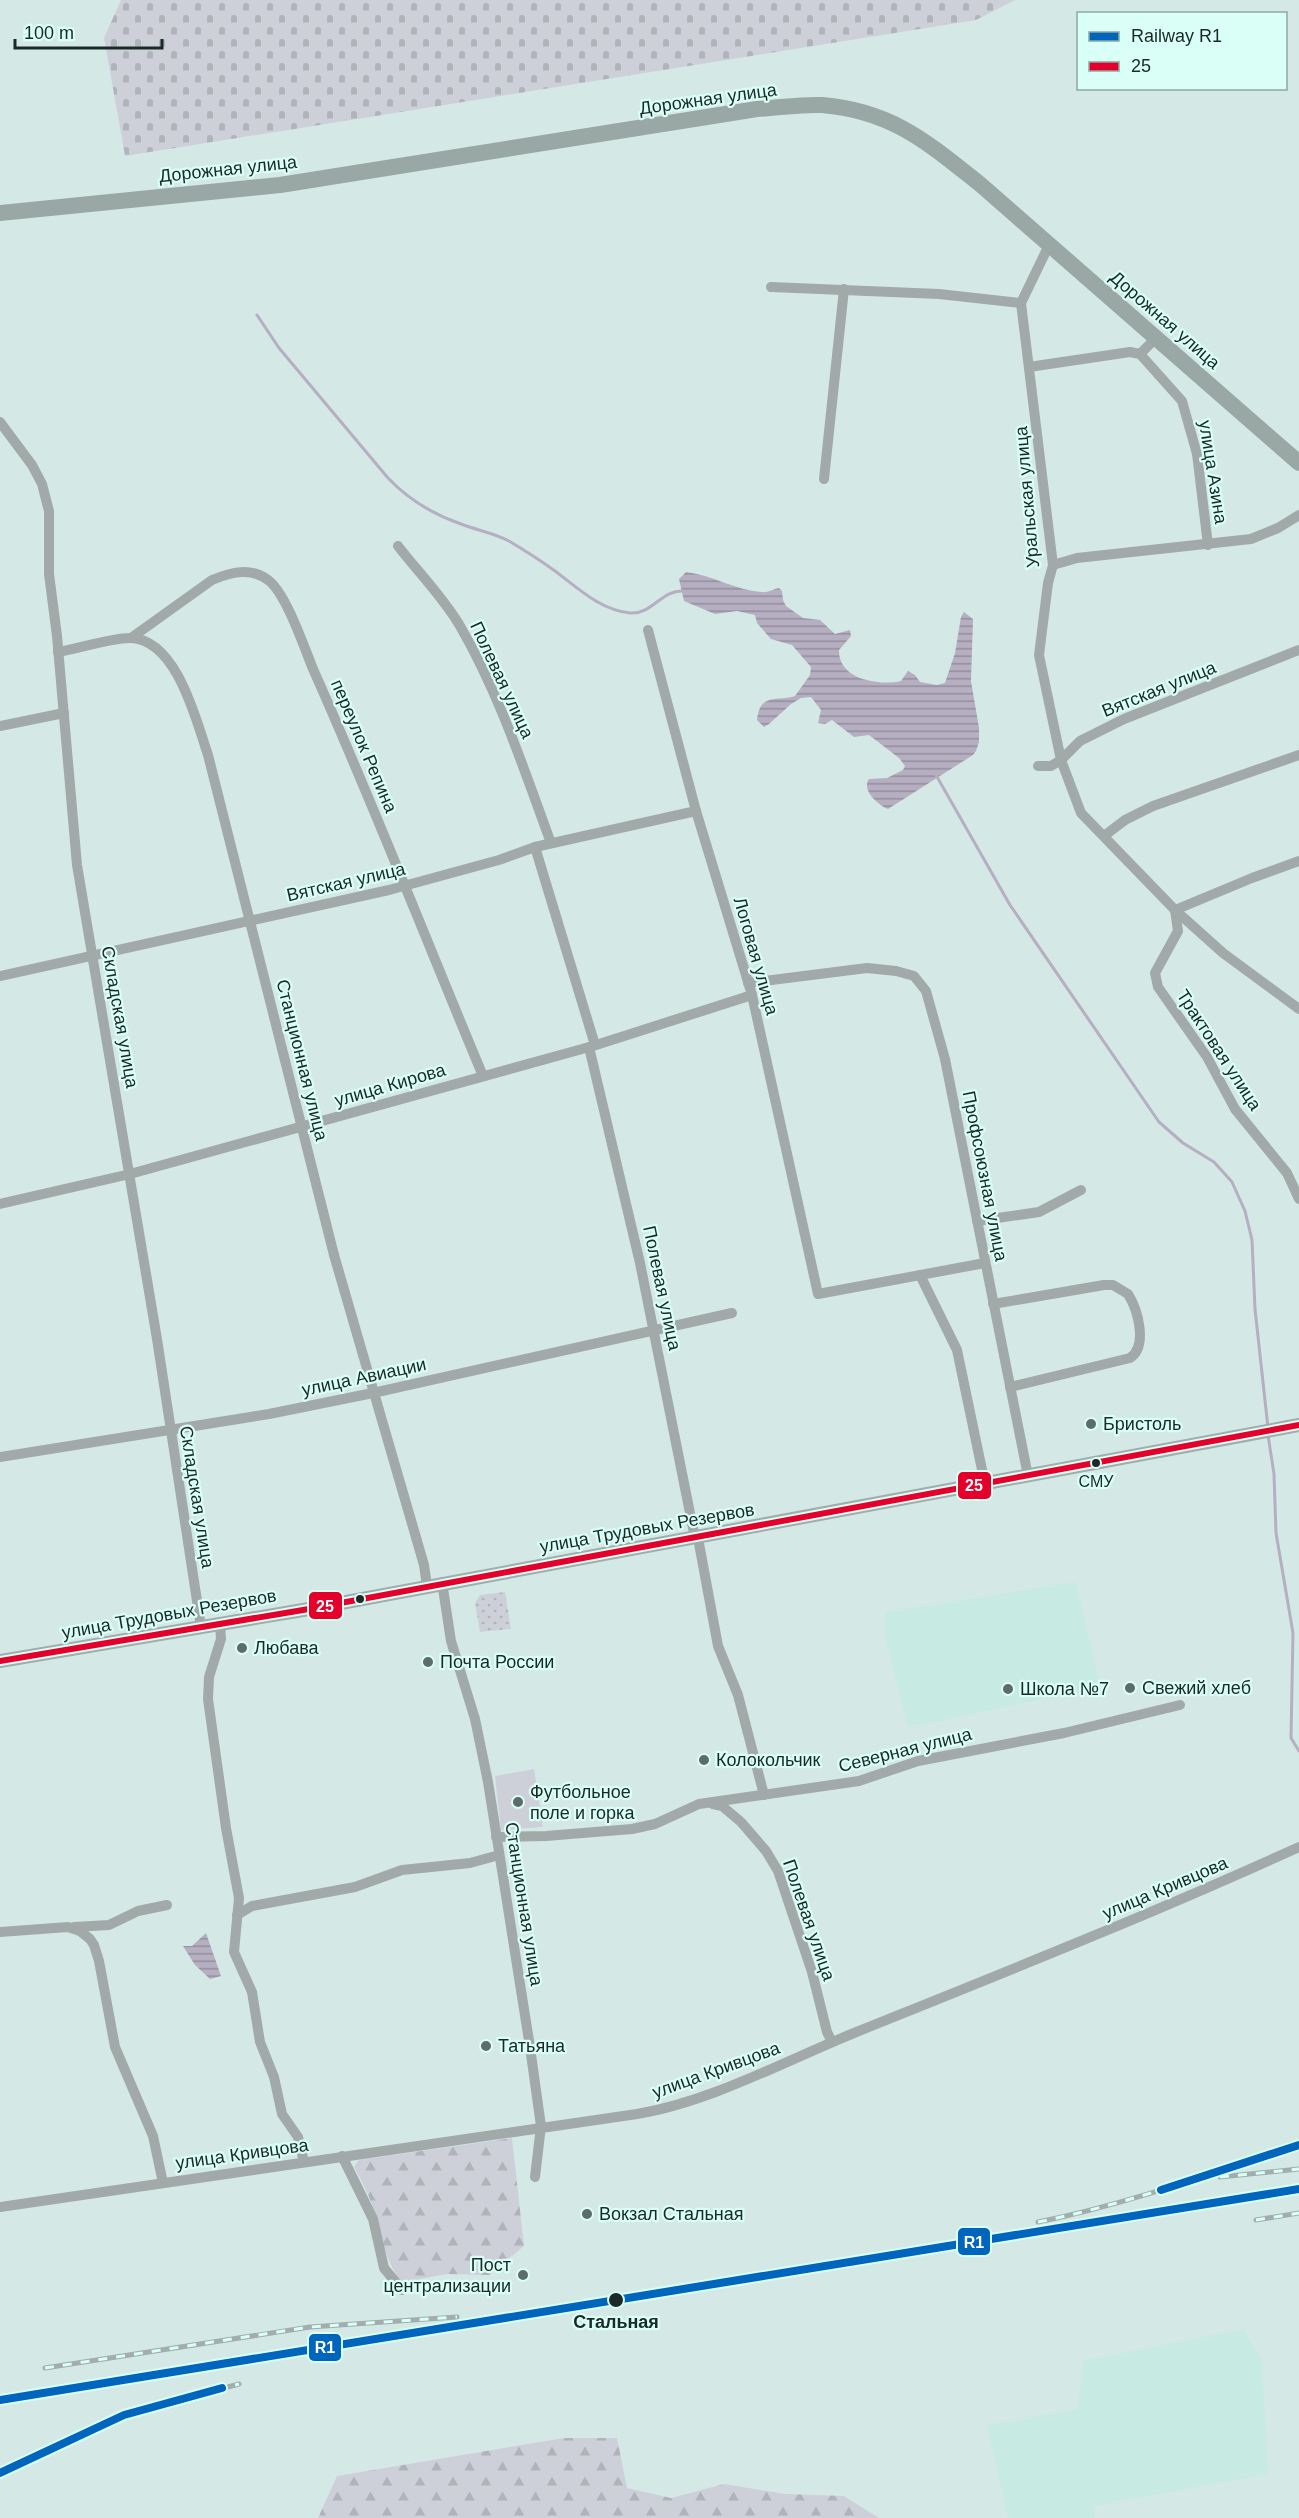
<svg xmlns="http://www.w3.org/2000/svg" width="1299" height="2518" viewBox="0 0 1299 2518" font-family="Helvetica,sans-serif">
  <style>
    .built { fill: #c7eae3 }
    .green { fill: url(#green-dots) }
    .forest { fill: url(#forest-firs) }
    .cemetery { fill: url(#cemetery-stones) }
    .pitch { fill: #ced0d9 }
    .water { fill: url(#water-rules) }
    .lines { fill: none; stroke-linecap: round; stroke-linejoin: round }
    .stream { stroke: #b6aec1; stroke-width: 3 }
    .minor { stroke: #a2aaa9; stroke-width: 10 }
    .major { stroke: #a0adaa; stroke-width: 14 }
    .highway { stroke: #99a8a4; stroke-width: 16 }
    .rail-casing { stroke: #a1aeac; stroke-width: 5 }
    .rail { stroke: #d9fff7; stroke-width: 3; stroke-dasharray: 9; stroke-linecap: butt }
    .bus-1-casing { stroke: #d9fff7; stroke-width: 10 }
    .bus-1 { stroke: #e4002b; stroke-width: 6 }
    .rail-1-casing { stroke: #d9fff7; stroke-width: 12 }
    .rail-1 { stroke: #0065bd; stroke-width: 8 }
    .poi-dot { fill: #5c6c6a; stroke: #d9fff7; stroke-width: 2 }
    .bus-dot { fill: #1b2927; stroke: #d9fff7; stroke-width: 2 }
    .labels { text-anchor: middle; stroke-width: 4.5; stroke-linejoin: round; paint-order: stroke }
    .bus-label { font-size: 16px; fill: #1b2927; stroke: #d9fff7 }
    .street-label { font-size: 18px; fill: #1b2927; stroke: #d9fff7 }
    .poi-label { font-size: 18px; fill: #1b2927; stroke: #d9fff7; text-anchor: start }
    .stop-label { font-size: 18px; font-weight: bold; fill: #1b2927; stroke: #d9fff7 }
    .line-badge { stroke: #d9fff7; stroke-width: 2 }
    .badge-label { font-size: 16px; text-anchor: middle; font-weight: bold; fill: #fff }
  </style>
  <defs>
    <pattern id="green-dots" width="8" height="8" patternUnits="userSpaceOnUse" patternTransform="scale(1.5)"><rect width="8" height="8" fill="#ced0d9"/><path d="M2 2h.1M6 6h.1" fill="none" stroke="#b0b3ba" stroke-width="1.8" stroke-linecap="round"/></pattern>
    <pattern id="forest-firs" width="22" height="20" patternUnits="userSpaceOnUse" patternTransform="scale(1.5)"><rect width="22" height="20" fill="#ced0d9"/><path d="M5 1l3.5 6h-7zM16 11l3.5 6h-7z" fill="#b0b3ba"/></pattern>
    <pattern id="cemetery-stones" width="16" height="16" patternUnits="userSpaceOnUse" patternTransform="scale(1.5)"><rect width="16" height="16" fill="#ced0d9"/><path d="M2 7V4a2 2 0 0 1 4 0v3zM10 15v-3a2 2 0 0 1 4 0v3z" fill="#b0b3ba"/></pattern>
    <pattern id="water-rules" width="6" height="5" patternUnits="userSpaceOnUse" patternTransform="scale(1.5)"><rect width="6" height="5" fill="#b6aec1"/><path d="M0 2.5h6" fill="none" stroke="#938e9d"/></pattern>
  </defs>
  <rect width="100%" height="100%" fill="#d4e9e5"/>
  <g class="built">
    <path d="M1076,1582L1101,1691L1045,1698L908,1728L885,1636L886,1612Z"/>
    <path d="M1243,2329L1262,2360L1268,2474L1095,2506V2518H1008L987,2425L1078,2409L1083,2361Z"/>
  </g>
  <path class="green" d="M505,1592L511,1629L480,1632L475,1603L480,1595Z"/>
  <g class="forest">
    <path d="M512,2138L524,2246L489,2275L447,2274L420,2279L416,2286L407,2289C387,2267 383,2242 375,2215C371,2198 362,2182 354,2167L359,2160Z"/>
    <path d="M564,2438H617L627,2488L671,2498L724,2484L785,2494L844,2496L879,2518H318L337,2476Z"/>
  </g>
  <path class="cemetery" d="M121,0H1015L976,20L125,156L104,38Z"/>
  <path class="pitch" d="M534,1769L543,1827L501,1830L495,1776Z"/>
  <g class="water">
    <path d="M686,572C712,575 735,590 761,592C768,593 773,589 779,588L782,591L783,600L786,606L803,618L820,620L835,634L850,630L851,636L839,650C838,680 880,686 901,681L908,671L915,675L920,682L937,685L945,683L955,653L961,617L964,612L973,619L971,681L979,728V742L976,751L973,755L888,809C878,805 861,790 869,779L887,778L903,770L905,766L899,758L869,735L854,737L832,720L825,724L818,723L821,710L811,697L801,698L791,704L769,724L764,727L757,720C760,692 777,702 795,696L810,675L811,667L792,645L771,639L757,623L755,615L737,611L715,614L684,601L679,579Z"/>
    <path d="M206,1933L221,1976L210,1979L195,1965L183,1946H192Z"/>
  </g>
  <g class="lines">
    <g class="stream">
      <path d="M257,315L279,348L388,478C409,500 432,514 461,524C476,530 494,533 509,541C524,550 540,560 555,571C578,588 600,610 630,613C652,615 662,589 684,591"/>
      <path d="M936,775L1010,905L1159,1122L1183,1143L1214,1162L1232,1182L1245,1211L1252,1240L1255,1309L1268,1428"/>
      <path d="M1268,1435L1274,1474L1276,1533L1293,1633L1291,1738L1299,1751"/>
    </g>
    <g class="minor">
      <path d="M1049,245L1021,303L1053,565L1048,583L1039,655L1061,760L1081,813L1175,910L1223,953L1299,1009"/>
      <path d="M771,287L939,294L1021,303"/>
      <path d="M1140,354L1156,338"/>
      <path d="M1029,367L1130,352L1140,354L1182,401L1197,454L1208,545"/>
      <path d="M0,422L32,465L42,484L49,511V574L57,636L77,865L157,1339L201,1627"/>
      <path d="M824,479L844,289"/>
      <path d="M398,546C418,572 443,597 460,626C500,695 524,770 551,843"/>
      <path d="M1053,565L1077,558L1251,539L1278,528L1299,515"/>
      <path d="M648,630L696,811L752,995L818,1294L985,1263"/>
      <path d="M131,638L212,580C231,572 251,567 268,580C286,593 304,647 313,669C373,803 426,940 483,1076"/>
      <path d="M58,652C76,649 115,637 131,638C177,640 196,720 208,755L334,1255L424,1565L427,1586"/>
      <path d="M0,726L64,713"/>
      <path d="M1038,766H1051L1061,760L1080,741L1124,719L1299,650"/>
      <path d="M1104,836L1125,820L1153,806L1299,755"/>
      <path d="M535,847L595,1045"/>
      <path d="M1299,861L1252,878L1175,910L1178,931L1155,973L1158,987L1207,1057L1235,1109L1287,1173L1299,1199"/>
      <path d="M0,976L389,890L499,860L535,847L696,811"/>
      <path d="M748,983L867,968L896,971L914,976L926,991L945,1059L1028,1476"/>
      <path d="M589,1047L640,1263L695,1538"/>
      <path d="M0,1204L130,1174L593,1046L752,995"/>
      <path d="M977,1221L1039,1212L1081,1190"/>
      <path d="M920,1275L957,1350L985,1484"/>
      <path d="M993,1304L1104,1285H1113L1128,1294C1138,1310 1148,1346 1130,1358L1010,1387"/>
      <path d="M0,1457L269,1414L373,1393L732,1313"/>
      <path d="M698,1538L718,1646L738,1695L764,1795"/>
      <path d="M442,1582L451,1641L475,1719L488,1782L530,2047L541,2126L535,2177"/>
      <path d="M220,1624L221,1639L209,1677L208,1699L226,1828L239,1898L234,1952L252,1992L260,2042L274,2077L282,2114L298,2137L304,2162"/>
      <path d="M713,1804L722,1806L741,1822L766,1851L778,1871L812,1972L827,2032L832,2042"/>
      <path d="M496,1837L546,1836L632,1829L655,1824L699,1804L859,1781L918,1761L1064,1733L1180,1705"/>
      <path d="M237,1915L252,1906L355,1887L402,1870L470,1863L499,1855"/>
      <path d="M74,1927L109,1925L138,1911L167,1905"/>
      <path d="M0,1932L68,1927L80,1931L90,1939L94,1945L99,1961L115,2047L153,2136L163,2183"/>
      <path d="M342,2156L373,2219L384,2268L402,2290"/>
      <path d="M0,2207L637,2114C710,2102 785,2061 854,2033C1003,1973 1152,1914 1299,1847"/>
    </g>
    <path class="major" d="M0,1661L303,1610L1299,1425"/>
    <path class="highway" d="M0,213L280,185L757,109C778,108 801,104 822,105C893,111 928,143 981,185L1299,463"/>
    <g class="rail-casing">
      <g id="rail">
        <path d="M1220,2177L1299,2169"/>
        <path d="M1256,2220L1299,2213"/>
        <path d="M1038,2222C1127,2204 1213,2173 1299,2145"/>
        <path d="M45,2368L310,2327L457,2317"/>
        <path d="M0,2473L124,2415L239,2384"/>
      </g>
    </g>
    <use href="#rail" class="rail"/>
    <g class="bus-1-casing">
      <path id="bus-1" d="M0,1661L303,1610L1299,1425"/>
    </g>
    <use href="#bus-1" class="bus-1"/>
    <g class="rail-1-casing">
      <g id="rail-1">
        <path d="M1161,2190L1299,2145"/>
        <path d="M0,2400L1299,2189"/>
        <path d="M0,2473L124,2415L222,2388"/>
      </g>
    </g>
    <use href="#rail-1" class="rail-1"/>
  </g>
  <g class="poi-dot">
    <circle cx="1091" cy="1424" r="6"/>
    <circle cx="242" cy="1648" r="6"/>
    <circle cx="428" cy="1662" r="6"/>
    <circle cx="1130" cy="1688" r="6"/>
    <circle cx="1008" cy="1689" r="6"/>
    <circle cx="704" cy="1760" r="6"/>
    <circle cx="518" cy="1802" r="6"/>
    <circle cx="486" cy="2046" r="6"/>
    <circle cx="587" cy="2214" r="6"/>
    <circle cx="523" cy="2275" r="6"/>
  </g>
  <g class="bus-dot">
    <circle cx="1096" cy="1463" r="5"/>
    <circle cx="360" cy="1599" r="5"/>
    <circle cx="616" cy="2300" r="8"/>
  </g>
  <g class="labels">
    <g class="bus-label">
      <text x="1096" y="1487">СМУ</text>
    </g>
    <g class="street-label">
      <text transform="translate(708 99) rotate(-8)" y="6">Дорожная улица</text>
      <text transform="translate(228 169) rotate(-6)" y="6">Дорожная улица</text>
      <text transform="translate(1165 320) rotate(41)" y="6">Дорожная улица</text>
      <text transform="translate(1213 472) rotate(81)" y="6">улица Азина</text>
      <text transform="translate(1027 497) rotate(-95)" y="6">Уральская улица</text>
      <text transform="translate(502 680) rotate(65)" y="6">Полевая улица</text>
      <text transform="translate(1159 689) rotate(-22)" y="6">Вятская улица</text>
      <text transform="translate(364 746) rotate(67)" y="6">переулок Репина</text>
      <text transform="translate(346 882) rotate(-13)" y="6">Вятская улица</text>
      <text transform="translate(756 956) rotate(74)" y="6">Логовая улица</text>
      <text transform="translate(120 1017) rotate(80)" y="6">Складская улица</text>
      <text transform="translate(1219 1050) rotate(57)" y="6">Трактовая улица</text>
      <text transform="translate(302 1060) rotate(76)" y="6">Станционная улица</text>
      <text transform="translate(390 1085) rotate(-16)" y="6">улица Кирова</text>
      <text transform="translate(985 1176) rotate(79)" y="6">Профсоюзная улица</text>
      <text transform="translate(662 1288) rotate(78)" y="6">Полевая улица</text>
      <text transform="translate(364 1377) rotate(-12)" y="6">улица Авиации</text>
      <text transform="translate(197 1497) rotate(81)" y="6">Складская улица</text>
      <text transform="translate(647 1528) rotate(-10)" y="6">улица Трудовых Резервов</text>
      <text transform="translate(169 1614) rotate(-10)" y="6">улица Трудовых Резервов</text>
      <text transform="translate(905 1750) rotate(-14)" y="6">Северная улица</text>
      <text transform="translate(1165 1888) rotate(-23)" y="6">улица Кривцова</text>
      <text transform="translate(524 1904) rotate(81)" y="6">Станционная улица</text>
      <text transform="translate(809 1920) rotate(71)" y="6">Полевая улица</text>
      <text transform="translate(716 2070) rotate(-20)" y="6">улица Кривцова</text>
      <text transform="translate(242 2154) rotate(-8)" y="6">улица Кривцова</text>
    </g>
    <g class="poi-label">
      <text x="1103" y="1430">Бристоль</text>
      <text x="254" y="1654">Любава</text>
      <text x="440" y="1668">Почта России</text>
      <text x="1142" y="1694">Свежий хлеб</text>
      <text x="1020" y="1695">Школа №7</text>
      <text x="716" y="1766">Колокольчик</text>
      <text x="530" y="1798">Футбольное<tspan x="530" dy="21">поле и горка</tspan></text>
      <text x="498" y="2052">Татьяна</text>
      <text x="599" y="2220">Вокзал Стальная</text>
      <text x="511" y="2271" text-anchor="end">Пост<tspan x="511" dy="21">централизации</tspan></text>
    </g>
    <g class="stop-label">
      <text x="616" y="2328">Стальная</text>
    </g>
  </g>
  <g class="line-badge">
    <rect x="957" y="1471" width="35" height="29" rx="6" fill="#e4002b"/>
    <rect x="308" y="1591" width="35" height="29" rx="6" fill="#e4002b"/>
    <rect x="957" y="2227" width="34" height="29" rx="6" fill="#0065bd"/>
    <rect x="308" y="2333" width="34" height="29" rx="6" fill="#0065bd"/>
  </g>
  <g class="badge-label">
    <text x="974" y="1491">25</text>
    <text x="325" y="1612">25</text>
    <text x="974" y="2248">R1</text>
    <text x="325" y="2353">R1</text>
  </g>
  <rect x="1077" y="12" width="210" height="78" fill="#d9fff7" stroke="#8da9a4" stroke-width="1.5"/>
  <rect x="1089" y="32" width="30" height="9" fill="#0065bd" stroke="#8da9a4" stroke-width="1.5"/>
  <text x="1131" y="42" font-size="18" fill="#1b2927">Railway R1</text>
  <rect x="1089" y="62" width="30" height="9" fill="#e4002b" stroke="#8da9a4" stroke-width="1.5"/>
  <text x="1131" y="72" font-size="18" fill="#1b2927">25</text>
  <path d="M15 39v9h147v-9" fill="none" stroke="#1b2927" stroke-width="3"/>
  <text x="24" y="39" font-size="18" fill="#1b2927" stroke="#d9fff7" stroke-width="4.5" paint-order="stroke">100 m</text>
</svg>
